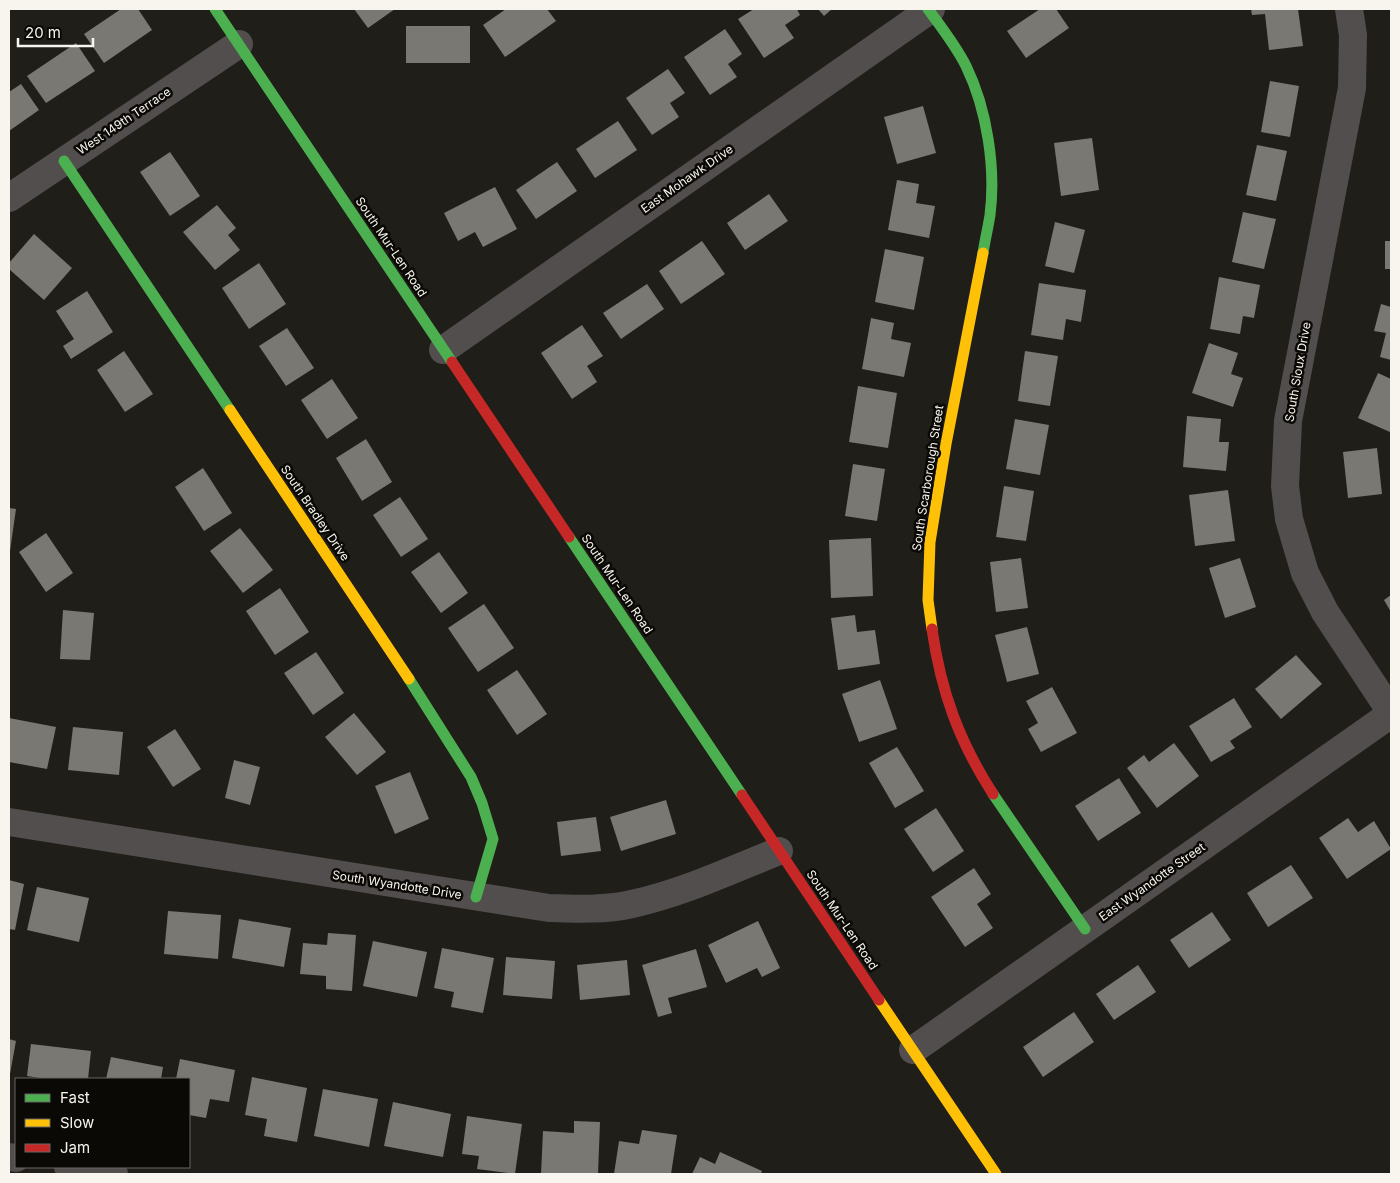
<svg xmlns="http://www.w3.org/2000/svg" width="1400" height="1183" viewBox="0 0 1400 1183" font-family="Inter,sans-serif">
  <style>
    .building { fill: #7a7873 }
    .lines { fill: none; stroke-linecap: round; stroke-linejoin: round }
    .street { stroke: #534e4e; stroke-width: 28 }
    .fast { stroke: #4caf50; stroke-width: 11 }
    .slow { stroke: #ffc107; stroke-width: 11 }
    .jam { stroke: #c62828; stroke-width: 11 }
    .labels { text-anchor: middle; stroke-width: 5; stroke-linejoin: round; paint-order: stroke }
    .street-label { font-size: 12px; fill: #f7f5ed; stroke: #0b0905 }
  </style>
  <rect width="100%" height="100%" fill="#201e18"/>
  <g class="building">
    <path d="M121,9H138L152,30L104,63L84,34Z"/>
    <path d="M354,9H395L368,28Z"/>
    <path d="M506,9H547L556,21L505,57L483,25Z"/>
    <path d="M754,9H797L800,15L785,25L794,38L764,58L738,19Z"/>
    <path d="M818,9H832L824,16Z"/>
    <path d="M1040,9H1056L1069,28L1026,58L1007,31Z"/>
    <path d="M1251,9H1298L1303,46L1269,50L1265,14L1252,15Z"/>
    <rect x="406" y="26" width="64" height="37"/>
    <path d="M725,29L742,54L728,64L737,77L710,95L684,57Z"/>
    <path d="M76,43L95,71L46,103L27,76Z"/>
    <path d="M668,69L685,93L670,103L679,117L652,135L626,98Z"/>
    <path d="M1270,81L1299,86L1290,137L1261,132Z"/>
    <path d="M21,84L39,110L9,131V92Z"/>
    <path d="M923,106L936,153L897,164L884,117Z"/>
    <path d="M618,121L637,150L595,178L576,149Z"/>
    <path d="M1092,138L1099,190L1061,196L1054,143Z"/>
    <path d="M1257,145L1287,151L1276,201L1246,195Z"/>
    <path d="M170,152L200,196L170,216L140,172Z"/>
    <path d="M557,162L577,191L536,219L516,190Z"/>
    <path d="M897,180L919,184L916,203L935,206L929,238L888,230Z"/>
    <path d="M495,187L517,229L483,247L475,232L458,241L444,213Z"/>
    <path d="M769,194L788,221L745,250L727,223Z"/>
    <path d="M217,205L236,228L228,235L240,250L215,270L183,232Z"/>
    <path d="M1243,212L1276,219L1264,269L1232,262Z"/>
    <path d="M1055,222L1085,230L1074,273L1045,266Z"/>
    <path d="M34,234L72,268L44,300L9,269V263Z"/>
    <path d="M702,241L725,274L681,304L659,271Z"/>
    <rect x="1385" y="241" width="6" height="28"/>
    <path d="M885,249L924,257L914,310L875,302Z"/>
    <path d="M259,263L286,304L249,329L222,288Z"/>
    <path d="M1219,277L1260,285L1254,318L1243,316L1240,334L1210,329Z"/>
    <path d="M1039,283L1086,290L1081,322L1066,319L1063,340L1031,335Z"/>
    <path d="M647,284L664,309L621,339L603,313Z"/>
    <path d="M87,291L113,332L71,359L63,346L74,339L56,311Z"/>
    <path d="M1381,304L1391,307V360L1380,357L1386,333L1374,331Z"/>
    <path d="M871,318L894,323L891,339L911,343L904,377L862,369Z"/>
    <path d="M582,325L603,356L587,366L597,382L572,399L541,353Z"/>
    <path d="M287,328L314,368L286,386L259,346Z"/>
    <path d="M1209,343L1238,353L1231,374L1243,378L1233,407L1192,393Z"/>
    <path d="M124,351L153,394L125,412L97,370Z"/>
    <path d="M1025,351L1058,356L1050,406L1018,401Z"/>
    <path d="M1378,373L1391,379V429L1390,432L1358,418Z"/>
    <path d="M332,379L358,418L327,439L301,400Z"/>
    <path d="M858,386L897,393L888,448L849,442Z"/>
    <path d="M1187,416L1221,419L1219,442H1229L1226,471L1183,467Z"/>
    <path d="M1015,419L1049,425L1040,475L1006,469Z"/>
    <path d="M366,439L392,482L362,501L336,458Z"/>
    <path d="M1377,448L1382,494L1348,498L1343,452Z"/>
    <path d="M853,464L885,469L877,521L845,516Z"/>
    <path d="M203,468L232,513L204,531L175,487Z"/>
    <path d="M1004,486L1034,491L1026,541L996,537Z"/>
    <path d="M1228,490L1235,541L1195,546L1189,495Z"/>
    <path d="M400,497L428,539L401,557L373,515Z"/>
    <path d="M9,508L16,509L10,551H9Z"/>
    <path d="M240,528L273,570L243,593L210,551Z"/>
    <path d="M46,533L73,573L46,592L19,552Z"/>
    <path d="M871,538L873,596L831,598L829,540Z"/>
    <path d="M439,552L468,593L441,613L411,572Z"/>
    <path d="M1021,558L1028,608L996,612L990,562Z"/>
    <path d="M1240,558L1256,607L1225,618L1209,568Z"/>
    <path d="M280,588L309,632L275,655L246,611Z"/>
    <path d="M1391,595V612L1384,600Z"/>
    <path d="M484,604L514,648L478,672L448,628Z"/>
    <path d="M63,610L94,613L90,660L60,659Z"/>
    <path d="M855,615L857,632L875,630L880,664L838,670L831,618Z"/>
    <path d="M1027,627L1039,674L1007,682L995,635Z"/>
    <path d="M316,652L344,693L313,715L284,673Z"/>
    <path d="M1296,655L1322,684L1281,719L1255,689Z"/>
    <path d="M517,670L547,714L517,735L487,690Z"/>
    <path d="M880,680L897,729L859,742L842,694Z"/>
    <path d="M1052,687L1077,733L1041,752L1028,729L1038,723L1026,701Z"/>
    <path d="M1234,698L1252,727L1230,741L1235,748L1211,762L1189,726Z"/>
    <path d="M354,713L386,752L357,775L325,737Z"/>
    <path d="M9,718L56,727L47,769L9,762Z"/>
    <path d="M73,727L123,732L119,775L68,770Z"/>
    <path d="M175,729L201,769L173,787L147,747Z"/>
    <path d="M1174,743L1199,776L1157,808L1127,768L1144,755L1149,762Z"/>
    <path d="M897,747L924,791L895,808L869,763Z"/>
    <path d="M234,760L260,767L250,805L225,798Z"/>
    <path d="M410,772L429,819L395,834L375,786Z"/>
    <path d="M1119,778L1141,813L1098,841L1075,806Z"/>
    <path d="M666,800L676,834L621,851L610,817Z"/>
    <path d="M936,808L964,851L933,872L904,829Z"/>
    <path d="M596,817L601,851L561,856L557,822Z"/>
    <path d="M1348,818L1358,832L1374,821L1391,849L1347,879L1319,838Z"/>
    <path d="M1291,865L1313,898L1268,927L1247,893Z"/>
    <path d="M974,868L991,894L977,904L993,928L965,947L931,897Z"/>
    <path d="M9,880L24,884L15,930L9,929Z"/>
    <path d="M37,887L89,898L79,942L27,930Z"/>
    <path d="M168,911L221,915L218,959L164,954Z"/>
    <path d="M1212,912L1231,940L1189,968L1170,940Z"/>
    <path d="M239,919L291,928L284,967L232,958Z"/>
    <path d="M758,921L780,968L762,977L757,968L726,983L708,945Z"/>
    <path d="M328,933L356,935L352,991L326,989V976L300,974L303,943L327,945Z"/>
    <path d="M373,941L427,952L417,997L363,986Z"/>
    <path d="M442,948L494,958L483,1013L451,1007L454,992L434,988Z"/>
    <path d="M696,949L707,987L668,998L672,1013L658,1017L642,965Z"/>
    <path d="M506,957L555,961L552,999L503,995Z"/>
    <path d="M627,960L630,995L580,1000L577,965Z"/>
    <path d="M1138,965L1156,992L1114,1020L1096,994Z"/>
    <path d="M1074,1012L1094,1042L1043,1077L1023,1047Z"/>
    <path d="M9,1039L16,1041L10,1074H9Z"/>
    <path d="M31,1044L91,1051L88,1079H46L27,1076Z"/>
    <path d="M111,1057L163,1067L161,1079H106Z"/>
    <path d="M180,1059L235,1070L229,1102L210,1099L206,1118L189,1115V1079H176Z"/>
    <path d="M252,1077L307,1088L297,1142L264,1136L267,1119L245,1115Z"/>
    <path d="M323,1089L378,1099L369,1147L314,1136Z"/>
    <path d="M393,1102L451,1114L443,1157L384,1146Z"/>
    <path d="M467,1116L522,1124L515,1174L477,1169L479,1156L462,1154Z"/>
    <path d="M574,1121L600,1122L598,1174H541L543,1131L574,1133Z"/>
    <path d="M642,1130L677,1135L671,1174H614L619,1141L639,1144Z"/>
    <path d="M720,1152L762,1171L761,1174H692L700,1157L715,1164Z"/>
  </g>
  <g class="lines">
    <g class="street">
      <path d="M1349,9L1353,35L1352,88L1288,421L1285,486L1289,519L1305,573L1325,612L1391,712"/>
      <path d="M9,198L239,44"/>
      <path d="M443,350L931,9"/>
      <path d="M9,822L549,908C576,909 606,910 632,904C683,893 731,870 779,851"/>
      <path d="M913,1050L1391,714"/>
      <path d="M9,1157L16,1158"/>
      <path d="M68,1167L114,1174"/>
    </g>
    <g class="fast">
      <path d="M215,9L452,362"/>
      <path d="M928,9C941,27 956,46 966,66C987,109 996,168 990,215C988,228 985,240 983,253"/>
      <path d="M64,161L230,410"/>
      <path d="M569,537L742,795"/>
      <path d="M409,679L471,777L482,803L493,839L476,897"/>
      <path d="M993,794L1085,929"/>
    </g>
    <g class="slow">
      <path d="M230,410L409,679"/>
      <path d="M932,629L928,600L930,542L946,444L983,253"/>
      <path d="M879,1000L996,1174"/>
    </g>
    <g class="jam">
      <path d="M452,362L569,537"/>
      <path d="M932,629C941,692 959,741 993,794"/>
      <path d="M742,795L879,1000"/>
    </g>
  </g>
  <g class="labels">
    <g class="street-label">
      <text transform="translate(124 121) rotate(-34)" y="4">West 149th Terrace</text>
      <text transform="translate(687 179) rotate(-35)" y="4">East Mohawk Drive</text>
      <text transform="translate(391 247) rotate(56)" y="4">South Mur-Len Road</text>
      <text transform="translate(1298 372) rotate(-80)" y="4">South Sioux Drive</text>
      <text transform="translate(928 478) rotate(-81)" y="4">South Scarborough Street</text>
      <text transform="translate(315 513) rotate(56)" y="4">South Bradley Drive</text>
      <text transform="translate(617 584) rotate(56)" y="4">South Mur-Len Road</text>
      <text transform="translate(1152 882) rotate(-35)" y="4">East Wyandotte Street</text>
      <text transform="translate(397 885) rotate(9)" y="4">South Wyandotte Drive</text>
      <text transform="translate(842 920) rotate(56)" y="4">South Mur-Len Road</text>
    </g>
  </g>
  <rect width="1400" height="1183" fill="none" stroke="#f7f5ed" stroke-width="20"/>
  <rect x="15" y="1078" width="175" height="90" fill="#0b0905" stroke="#696762"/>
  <rect x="25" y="1094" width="25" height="8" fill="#4caf50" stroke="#696762"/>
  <text x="60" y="1103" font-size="15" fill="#f7f5ed">Fast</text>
  <rect x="25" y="1119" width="25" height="8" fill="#ffc107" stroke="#696762"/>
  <text x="60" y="1128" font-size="15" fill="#f7f5ed">Slow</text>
  <rect x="25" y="1144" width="25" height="8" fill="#c62828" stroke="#696762"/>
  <text x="60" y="1153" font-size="15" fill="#f7f5ed">Jam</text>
  <path d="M18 38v8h75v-8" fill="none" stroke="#f7f5ed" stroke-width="2.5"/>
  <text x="25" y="38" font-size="15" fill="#f7f5ed" stroke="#0b0905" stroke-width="4" paint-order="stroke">20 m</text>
</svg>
